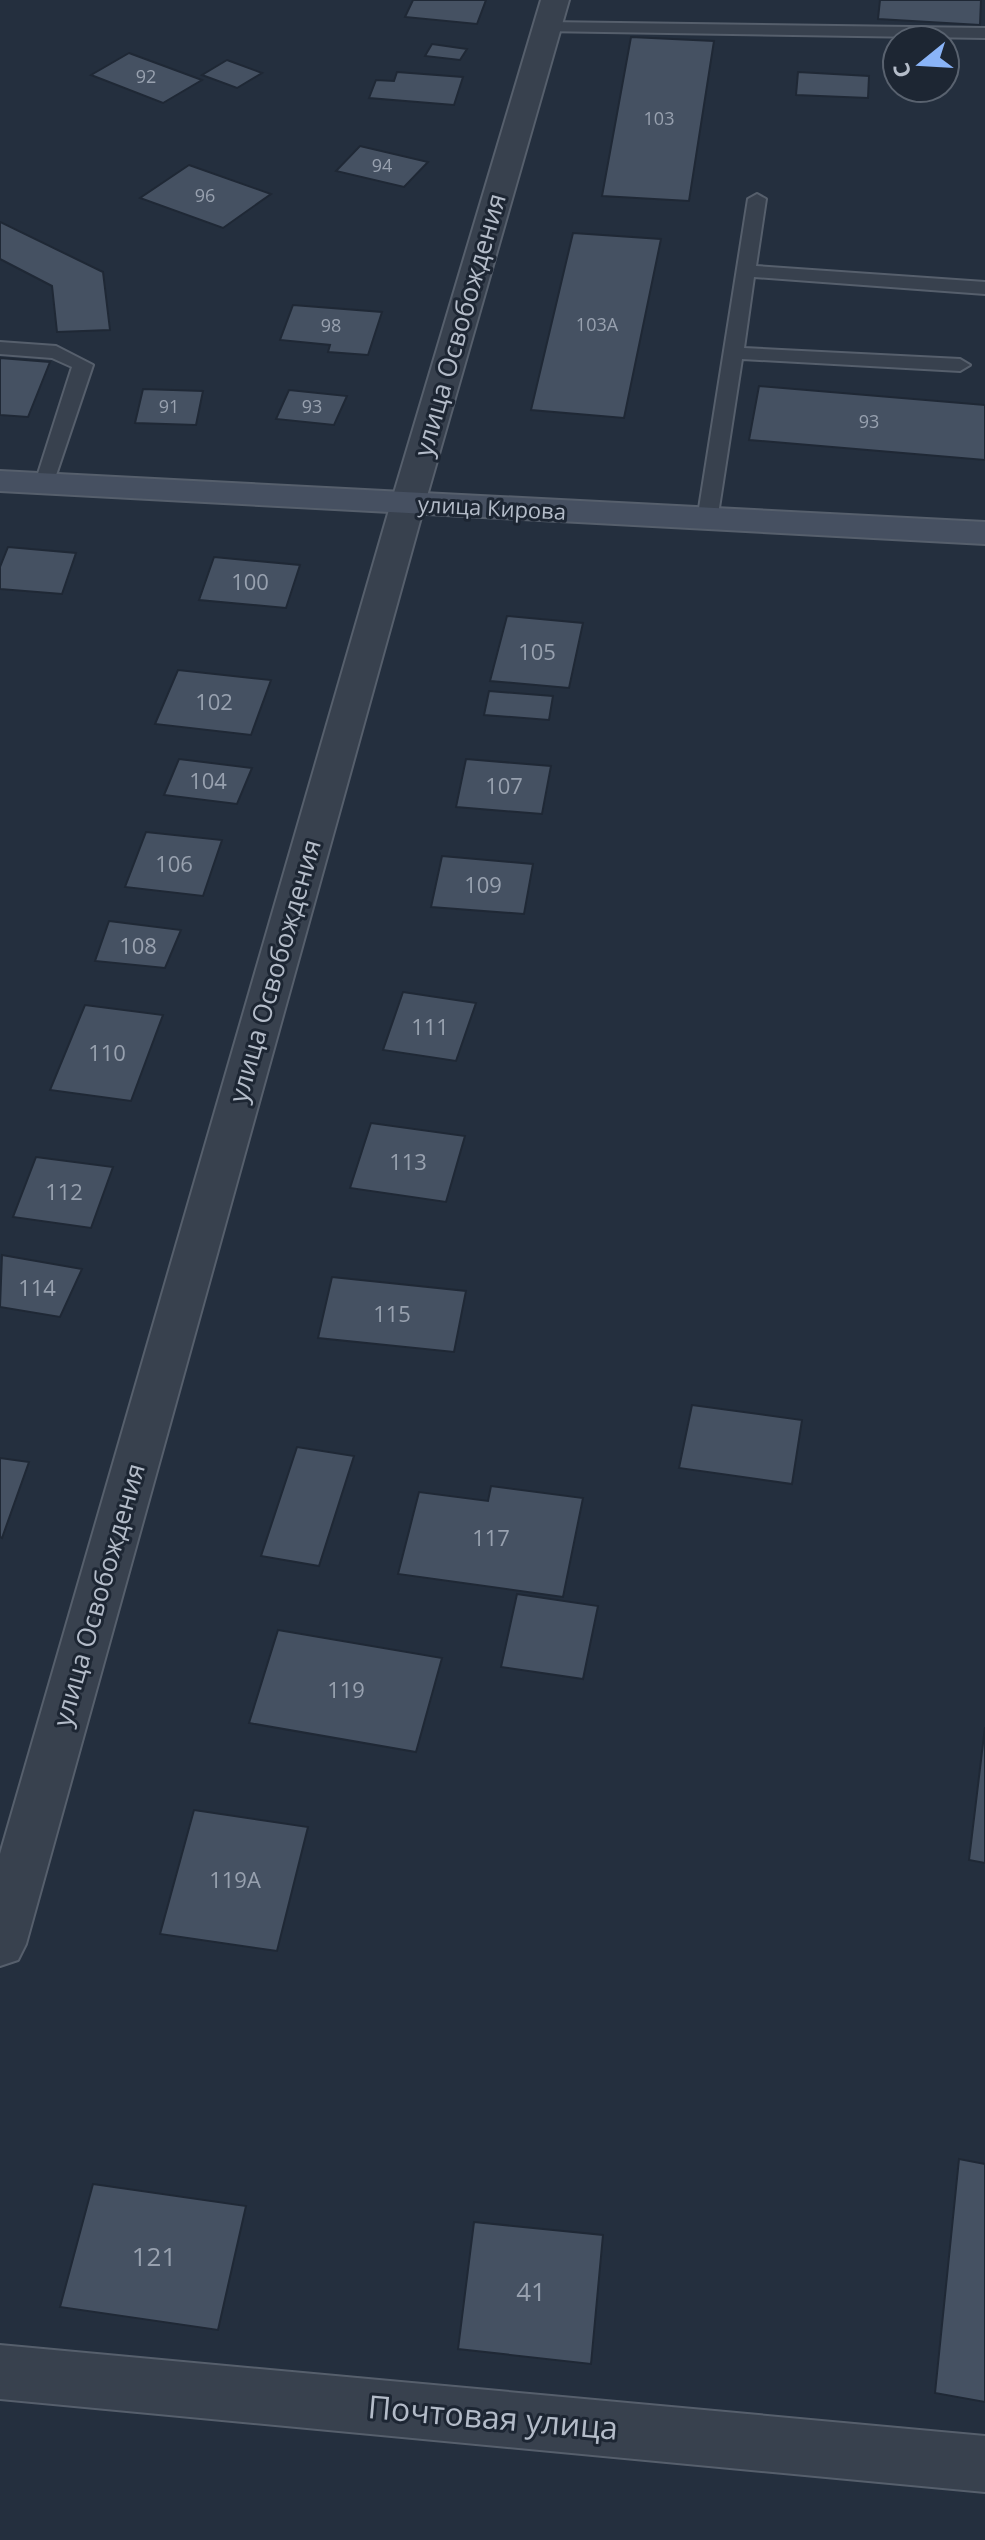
<svg xmlns="http://www.w3.org/2000/svg" width="985" height="2540" viewBox="0 0 985 2540" font-family="'Open Sans',sans-serif">
  <style>
    .building { fill: #455162; stroke: #1f2835; stroke-width: 2 }
    .lines { fill: none; stroke-linecap: round; stroke-linejoin: round }
    .lane-casing { stroke: #565f6c; stroke-width: 4 }
    .street-casing { stroke: #565f6c; stroke-width: 4 }
    .secondary-casing { stroke: #565f6c; stroke-width: 4 }
    .lane { fill: #38414e; fill-rule: evenodd }
    .street { fill: #38414e; fill-rule: evenodd }
    .secondary { fill: #465061; fill-rule: evenodd }
    .labels { text-anchor: middle; stroke-width: 6; stroke-linejoin: round; paint-order: stroke }
    .far-number-label { font-size: 18px; fill: #98a1af }
    .far-street-label { font-size: 22px; fill: #b4bcc9; stroke: #1d2633 }
    .number-label { font-size: 22px; fill: #98a1af }
    .street-label { font-size: 26px; fill: #b4bcc9; stroke: #1d2633 }
    .near-number-label { font-size: 26px; fill: #98a1af }
    .near-street-label { font-size: 32px; fill: #b4bcc9; stroke: #1d2633 }
  </style>
  <rect width="100%" height="100%" fill="#242f3e"/>
  <g class="building">
    <path d="M413,0H486L477,24L405,17Z"/>
    <path d="M880,0H981L980,25L878,19Z"/>
    <path d="M631,37L714,41L689,201L602,196Z"/>
    <path d="M432,44L467,49L460,60L425,56Z"/>
    <path d="M129,53L202,80L163,103L91,75Z"/>
    <path d="M227,60L262,73L237,88L202,75Z"/>
    <path d="M397,72L463,77L454,105L369,98L376,80L394,81Z"/>
    <path d="M798,72L869,76L868,98L796,95Z"/>
    <path d="M360,146L428,162L404,187L336,171Z"/>
    <path d="M189,165L271,194L223,228L140,198Z"/>
    <path d="M0,222L103,272L110,330L57,332L52,286L0,259Z"/>
    <path d="M573,233L661,239L624,418L531,410Z"/>
    <path d="M293,305L382,312L368,355L328,352L330,345L280,340Z"/>
    <path d="M0,358L50,362L28,417L0,415Z"/>
    <path d="M759,386L985,405V460L749,440Z"/>
    <path d="M143,389L203,391L196,425L135,423Z"/>
    <path d="M289,390L347,396L334,425L276,419Z"/>
    <path d="M8,547L76,553L62,594L0,589V567Z"/>
    <path d="M214,557L300,565L286,608L199,600Z"/>
    <path d="M507,616L583,623L569,688L490,681Z"/>
    <path d="M178,670L271,680L251,735L155,724Z"/>
    <path d="M489,691L553,696L549,720L484,715Z"/>
    <path d="M179,759L252,768L237,804L164,795Z"/>
    <path d="M466,759L551,766L542,814L456,807Z"/>
    <path d="M146,832L222,840L203,896L125,887Z"/>
    <path d="M442,856L533,864L524,914L431,907Z"/>
    <path d="M109,921L181,930L165,968L95,961Z"/>
    <path d="M403,992L476,1003L456,1061L383,1050Z"/>
    <path d="M85,1005L163,1015L131,1101L50,1090Z"/>
    <path d="M371,1123L465,1136L446,1202L350,1188Z"/>
    <path d="M36,1157L113,1167L91,1228L13,1217Z"/>
    <path d="M2,1255L82,1269L60,1317L0,1307Z"/>
    <path d="M332,1277L466,1291L454,1352L318,1338Z"/>
    <path d="M692,1405L802,1420L792,1484L679,1468Z"/>
    <path d="M297,1447L354,1456L319,1566L261,1556Z"/>
    <path d="M0,1458L29,1462L2,1538L0,1537Z"/>
    <path d="M491,1486L583,1498L563,1597L398,1574L419,1492L488,1501Z"/>
    <path d="M517,1594L598,1606L583,1679L501,1667Z"/>
    <path d="M278,1630L442,1658L416,1752L249,1723Z"/>
    <path d="M985,1727V1863L969,1860Z"/>
    <path d="M194,1810L308,1827L277,1951L160,1934Z"/>
    <path d="M959,2159L985,2164V2402L935,2393Z"/>
    <path d="M93,2184L246,2206L218,2330L60,2307Z"/>
    <path d="M474,2222L603,2235L591,2364L458,2349Z"/>
  </g>
  <g class="lines">
    <g class="lane-casing">
      <g id="lane">
        <path d="M547,22L985,28V38L541,31V23Z"/>
        <path d="M757,194L766,199L756,266L985,282V294L754,277L744,348L960,359L970,365L960,371L742,359L717,521L707,527L697,521L748,199Z"/>
        <path d="M0,342L56,346L93,365L52,487H38L35,483L72,367L52,358L0,354Z"/>
      </g>
    </g>
    <g class="street-casing">
      <g id="street">
        <path d="M541,0H569L425,503L26,1944L18,1960L0,1966V1854L391,503Z"/>
        <path d="M0,2345L985,2436V2492L0,2399Z"/>
      </g>
    </g>
    <g class="secondary-casing">
      <path id="secondary" d="M0,471L985,522V544L0,491Z"/>
    </g>
    <use href="#lane" class="lane"/>
    <use href="#street" class="street"/>
    <use href="#secondary" class="secondary"/>
  </g>
  <g class="labels">
    <g class="far-number-label">
      <text x="146" y="83">92</text>
      <text x="659" y="125">103</text>
      <text x="382" y="172">94</text>
      <text x="205" y="202">96</text>
      <text x="597" y="331">103А</text>
      <text x="331" y="332">98</text>
      <text x="169" y="413">91</text>
      <text x="312" y="413">93</text>
      <text x="869" y="428">93</text>
    </g>
    <g class="far-street-label">
      <text transform="translate(492 508) rotate(3)" y="8">улица Кирова</text>
    </g>
    <g class="number-label">
      <text x="250" y="590">100</text>
      <text x="537" y="660">105</text>
      <text x="214" y="710">102</text>
      <text x="208" y="789">104</text>
      <text x="504" y="794">107</text>
      <text x="174" y="872">106</text>
      <text x="483" y="893">109</text>
      <text x="138" y="954">108</text>
      <text x="430" y="1035">111</text>
      <text x="107" y="1061">110</text>
      <text x="408" y="1170">113</text>
      <text x="64" y="1200">112</text>
      <text x="37" y="1296">114</text>
      <text x="392" y="1322">115</text>
      <text x="491" y="1546">117</text>
      <text x="346" y="1698">119</text>
      <text x="235" y="1888">119А</text>
    </g>
    <g class="street-label">
      <text transform="translate(460 325) rotate(-74)" y="9">улица Освобождения</text>
      <text transform="translate(275 971) rotate(-74)" y="9">улица Освобождения</text>
      <text transform="translate(99 1595) rotate(-74)" y="9">улица Освобождения</text>
    </g>
    <g class="near-number-label">
      <text x="154" y="2266">121</text>
      <text x="531" y="2301">41</text>
    </g>
    <g class="near-street-label">
      <text transform="translate(493 2418) rotate(5)" y="11">Почтовая улица</text>
    </g>
  </g>
  <g transform="translate(921 64) rotate(252)"><circle r="38" fill="#1d2633" stroke="#59626f" stroke-width="2"/>
  <path d="M0-6L14 30L0 20L-14 30Z" fill="#8ab4f8"/>
  <text y="-12" font-size="22" font-weight="bold" text-anchor="middle" fill="#b4bcc9">С</text>
  </g>
</svg>
